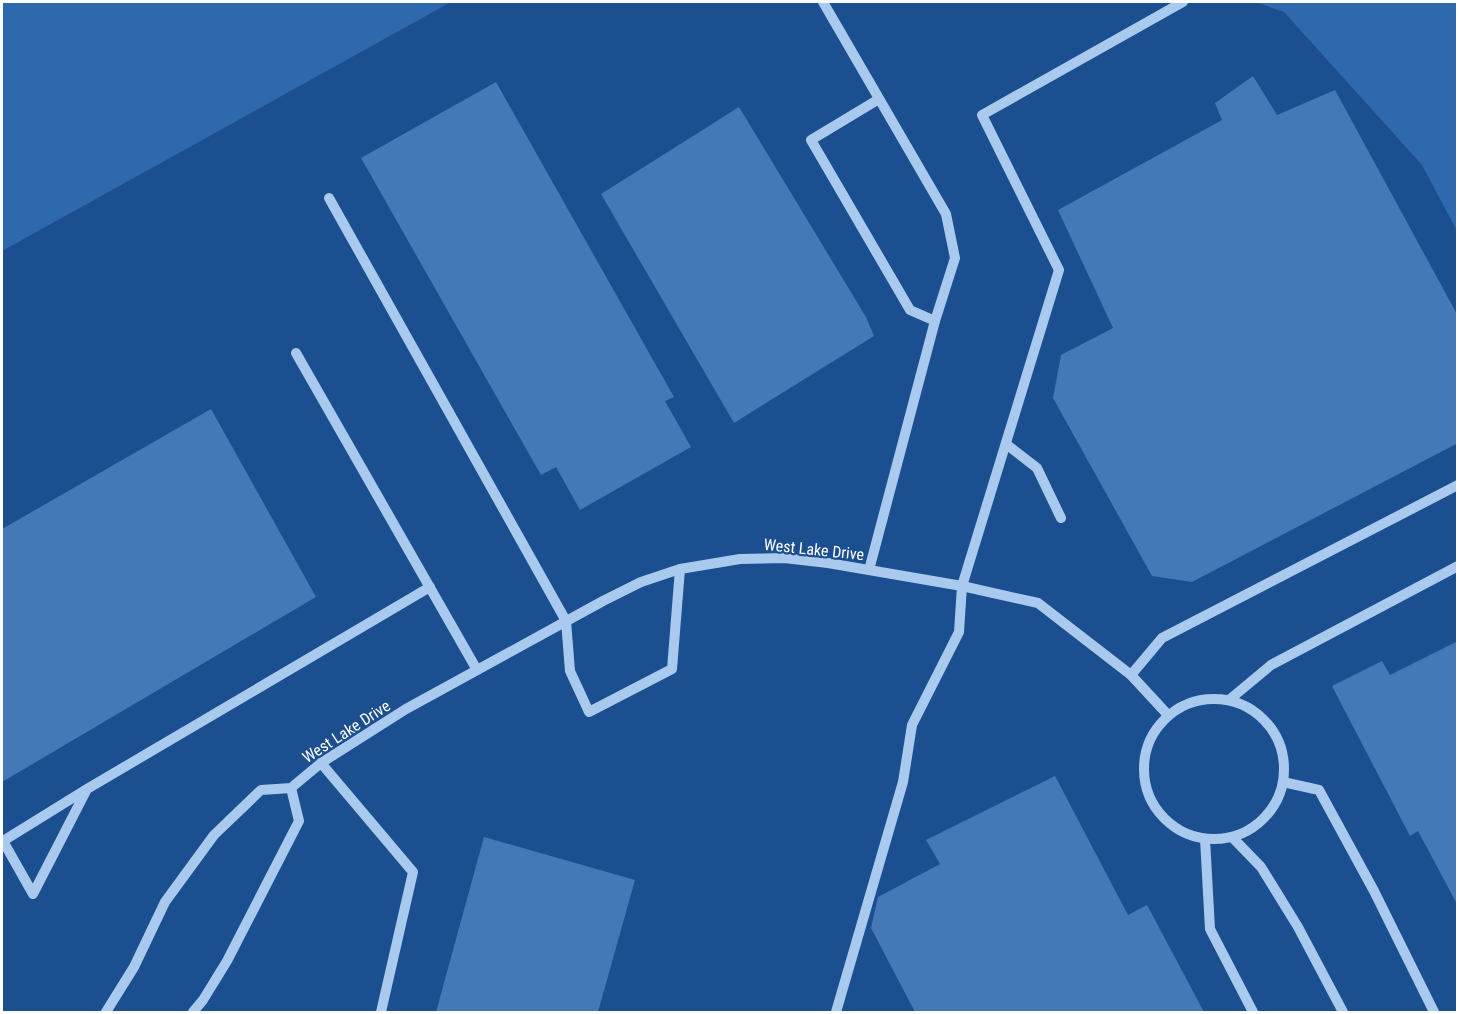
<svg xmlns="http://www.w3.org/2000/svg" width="1459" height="1014" viewBox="0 0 1459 1014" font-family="'Roboto Condensed',sans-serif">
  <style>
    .green { fill: #2e69ad }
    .building { fill: #4478b7 }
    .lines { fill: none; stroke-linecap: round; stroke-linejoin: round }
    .minor { stroke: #a9c9ee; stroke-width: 10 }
    .labels { text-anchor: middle; stroke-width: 4.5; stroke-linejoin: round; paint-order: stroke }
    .street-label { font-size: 16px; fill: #fff; stroke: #1b4f8f }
  </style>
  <rect width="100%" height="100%" fill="#1b4f8f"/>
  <g class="green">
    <path d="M2,2H451L2,251Z"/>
    <path d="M1255,2H1457V231L1422,165L1284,12Z"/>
  </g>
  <g class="building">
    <path d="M1253,76L1277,115L1335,90L1458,316V443L1192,582L1152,576L1053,398L1061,355L1113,328L1058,210L1222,120L1215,103Z"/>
    <path d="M496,82L674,397L665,401L691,447L580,510L556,467L541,475L361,158Z"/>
    <path d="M739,107L866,317L874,336L734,423L601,194Z"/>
    <path d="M211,409L316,597L2,782V529Z"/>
    <path d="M1458,641V906L1418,831L1410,836L1332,686L1382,661L1390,675Z"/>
    <path d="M1055,776L1128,915L1147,905L1204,1012H915L871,928L878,897L940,864L926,840Z"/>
    <path d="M484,837L635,880L598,1012H436Z"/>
  </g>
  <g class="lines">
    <g class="minor">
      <path d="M823,2L946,214L955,258L935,321L869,570"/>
      <path d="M879,99L811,140L910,310L935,321"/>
      <path d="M329,198L566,621L570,671L589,712L672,669L680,569"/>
      <path d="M296,353L477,670"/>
      <path d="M1006,444L1037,468L1061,518"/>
      <path d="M1131,675L1162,638L1458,485"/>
      <circle cx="1214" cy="769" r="70"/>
      <path d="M1229,700L1271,665L1458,566"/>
      <path d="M321,763L413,872L381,1012"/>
      <path d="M1283,782L1319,790L1374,891L1434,1012"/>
      <path d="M87,789L33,894L3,841L87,789L430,587"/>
      <path d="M1232,837L1261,867L1298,927L1343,1012"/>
      <path d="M1205,839L1210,929L1253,1012"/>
      <path d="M106,1012L134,967L165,902L214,835L261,790L291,788L321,763L406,709L603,601L641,582L680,569L740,559L784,558L828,563L962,586L1038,603L1131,675L1168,715"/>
      <path d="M193,1012L203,1000L227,961L299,821L291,788"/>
      <path d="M836,1012L903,782L912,725L959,632L962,586L1059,270L982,115L1183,2"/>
    </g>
  </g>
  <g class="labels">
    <g class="street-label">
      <text transform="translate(814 549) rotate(6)" y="6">West Lake Drive</text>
      <text transform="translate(346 731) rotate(-33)" y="6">West Lake Drive</text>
    </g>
  </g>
  <rect width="1459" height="1014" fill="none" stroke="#ffffff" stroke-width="6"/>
</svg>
